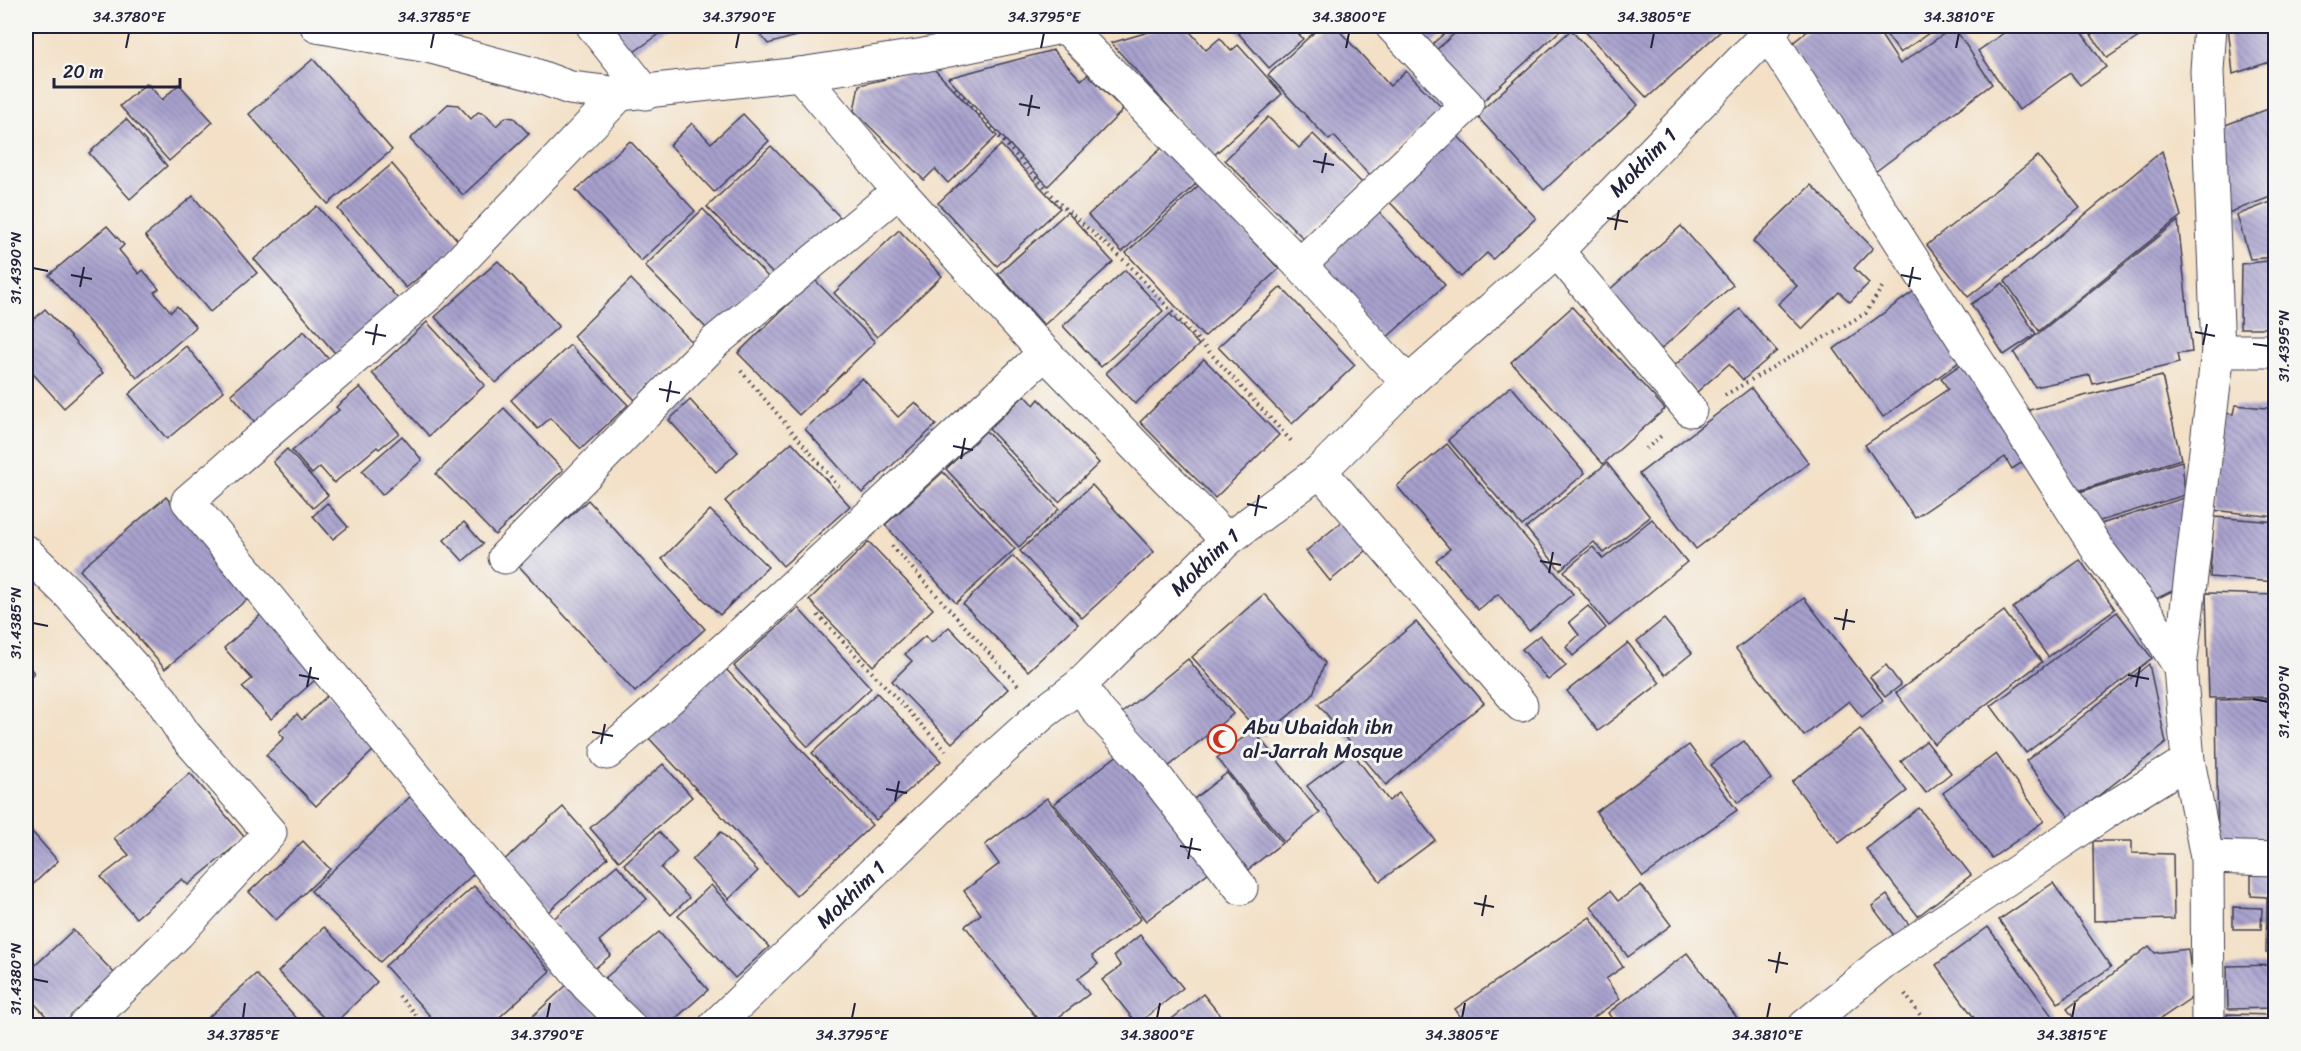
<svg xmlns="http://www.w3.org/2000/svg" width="2301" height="1051" viewBox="0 0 2301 1051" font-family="Sriracha,sans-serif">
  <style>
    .building { fill: url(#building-back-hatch) }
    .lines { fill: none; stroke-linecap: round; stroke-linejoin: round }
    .minor-casing { stroke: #413e50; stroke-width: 35 }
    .path { stroke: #413e50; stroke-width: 4; stroke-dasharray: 1.5 4.5; stroke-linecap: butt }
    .minor { stroke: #fff; stroke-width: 33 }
    .ticks { fill: none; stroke: #22223b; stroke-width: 2 }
    .labels { text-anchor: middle; stroke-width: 6; stroke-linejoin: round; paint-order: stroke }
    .street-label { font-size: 21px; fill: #22223b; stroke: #f6f6f2 }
    .poi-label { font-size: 21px; fill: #22223b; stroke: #f6f6f2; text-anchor: start }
    .neatline { fill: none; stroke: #22223b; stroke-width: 2 }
    .ticks-label { font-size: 15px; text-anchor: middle; fill: #22223b }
  </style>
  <defs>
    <pattern id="building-back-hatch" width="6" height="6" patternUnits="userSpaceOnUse" patternTransform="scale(1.5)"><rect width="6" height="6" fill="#a8a1cd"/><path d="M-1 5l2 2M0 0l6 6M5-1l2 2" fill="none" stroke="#8883a8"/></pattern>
  </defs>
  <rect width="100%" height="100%" fill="#f6f6f2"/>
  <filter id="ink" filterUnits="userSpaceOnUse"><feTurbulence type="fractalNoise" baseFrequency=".0167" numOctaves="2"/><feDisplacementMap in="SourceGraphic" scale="12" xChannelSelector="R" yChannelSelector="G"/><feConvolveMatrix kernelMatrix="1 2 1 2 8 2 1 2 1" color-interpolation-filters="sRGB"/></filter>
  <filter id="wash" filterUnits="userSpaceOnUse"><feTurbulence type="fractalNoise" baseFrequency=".008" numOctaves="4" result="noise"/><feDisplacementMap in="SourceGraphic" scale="24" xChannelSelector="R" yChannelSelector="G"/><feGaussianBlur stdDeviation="1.35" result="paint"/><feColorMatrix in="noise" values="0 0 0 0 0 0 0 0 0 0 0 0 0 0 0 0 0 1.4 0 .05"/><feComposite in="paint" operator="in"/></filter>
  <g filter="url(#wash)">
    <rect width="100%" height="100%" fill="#f3e0c6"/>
    <g id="blocks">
      <g class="building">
        <path d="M607,26H671L628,56Z"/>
        <path d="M754,26H832L768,44Z"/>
        <path d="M1169,26H1185L1206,50L1220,38L1231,51L1238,45L1282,94L1213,156L1111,43Z"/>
        <path d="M1232,26H1292L1303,39L1269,68Z"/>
        <path d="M1321,26H1335L1390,86L1406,71L1443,109L1370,176L1334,136L1329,140L1268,75Z"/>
        <path d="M1412,26H1450L1452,27L1430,46Z"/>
        <path d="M1463,26H1560L1563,28L1482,102L1435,51Z"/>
        <path d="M1580,26H1718L1722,30L1647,98Z"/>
        <path d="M1814,26H1875L1900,64L1954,27L1992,84L1871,175L1790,45Z"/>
        <path d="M1880,26H1939L1900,53Z"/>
        <path d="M2014,26H2077L2106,67L2080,85L2070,73L2019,110L1978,51Z"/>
        <path d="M2085,26H2155L2107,58Z"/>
        <path d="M2228,26H2276V60L2233,74Z"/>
        <path d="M1571,30L1638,105L1544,190L1476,115Z"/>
        <path d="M1053,50L1081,80L1088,74L1123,110L1048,186L948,78Z"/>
        <path d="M313,59L392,150L328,204L249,114Z"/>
        <path d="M933,68L997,136L948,183L935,169L924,180L854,111L859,85Z"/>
        <path d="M26,81L34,92L26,99Z"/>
        <path d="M147,83L162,100L179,84L213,122L169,161L120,106Z"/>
        <path d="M448,104L458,105L471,119L478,112L485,114L496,126L506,117L514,118L529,134L463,195L410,139Z"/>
        <path d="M2276,106V195L2228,213L2220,127Z"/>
        <path d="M743,114L769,141L714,192L670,145L692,123L711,143Z"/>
        <path d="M1268,117L1299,148L1313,134L1362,183L1305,240L1225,160Z"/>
        <path d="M126,119L167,166L130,199L89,153Z"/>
        <path d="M1451,129L1536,218L1493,259L1487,253L1461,277L1382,194Z"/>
        <path d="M630,141L695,211L641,261L576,190Z"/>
        <path d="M1001,145L1060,208L997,266L938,203Z"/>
        <path d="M1165,145L1199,181L1122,252L1088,215Z"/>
        <path d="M771,146L840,217L777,278L707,207Z"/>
        <path d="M2162,151L2181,216L2039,331L2005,281Z"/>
        <path d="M2038,156L2080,208L1968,297L1927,245Z"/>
        <path d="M392,164L460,243L406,288L338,209Z"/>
        <path d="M1200,184L1279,269L1204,337L1126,253Z"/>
        <path d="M1811,185L1873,248L1854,268L1869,283L1850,302L1839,292L1802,329L1778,304L1797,286L1753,241Z"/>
        <path d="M193,196L257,273L210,312L145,236Z"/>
        <path d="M2276,200V257L2250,259L2237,215Z"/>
        <path d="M317,206L398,299L335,353L254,259Z"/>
        <path d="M1374,206L1445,285L1383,341L1312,262Z"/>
        <path d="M703,209L769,278L712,334L645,266Z"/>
        <path d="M1067,212L1113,262L1044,325L998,274Z"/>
        <path d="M2178,221L2192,352L2177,354L2179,363L2093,384L2090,375L2035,387L2014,353Z"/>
        <path d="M107,226L124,245L119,250L139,274L143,270L159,289L154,292L171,312L177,306L196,327L137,378L49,275Z"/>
        <path d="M1681,226L1733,285L1661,349L1608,291Z"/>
        <path d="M899,230L942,276L877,337L834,293Z"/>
        <path d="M2276,260V328H2240L2241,264Z"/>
        <path d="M498,261L559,326L496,383L435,317Z"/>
        <path d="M1125,270L1163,311L1101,367L1063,326Z"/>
        <path d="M631,279L693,343L635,400L573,336Z"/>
        <path d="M814,279L875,342L799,415L738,353Z"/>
        <path d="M2003,283L2036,334L2004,355L1971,304Z"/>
        <path d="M1921,286L1970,354L1883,417L1834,349Z"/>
        <path d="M1281,287L1355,365L1292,424L1218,347Z"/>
        <path d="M1572,307L1665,409L1603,464L1511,362Z"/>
        <path d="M45,309L103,373L64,408L26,366V327Z"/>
        <path d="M1740,309L1777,351L1743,380L1729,364L1697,392L1674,366Z"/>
        <path d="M1170,314L1199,345L1135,404L1106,373Z"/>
        <path d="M427,322L485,385L429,436L372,373Z"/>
        <path d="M304,331L333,364L259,427L231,394Z"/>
        <path d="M570,345L628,405L581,449L550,418L538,429L511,400Z"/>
        <path d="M186,346L224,391L167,439L129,394Z"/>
        <path d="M1204,359L1279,435L1215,498L1140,422Z"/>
        <path d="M1966,361L2032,456L2012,469L2005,457L1915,518L1865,445L1948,389L1941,378Z"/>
        <path d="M2162,376L2181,459L2065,495L2048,471L2029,410Z"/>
        <path d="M862,378L898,417L915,402L936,425L862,493L805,429Z"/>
        <path d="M1511,386L1585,473L1522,526L1448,440Z"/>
        <path d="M360,387L399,433L379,449L377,447L334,483L320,467L312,474L292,451L339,410L336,407Z"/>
        <path d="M1751,388L1809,463L1696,549L1639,474Z"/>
        <path d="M1025,395L1034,405L1039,399L1099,463L1059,502L989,429Z"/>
        <path d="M690,400L738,452L716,472L669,420Z"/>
        <path d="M2235,405L2276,409V517L2212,510L2221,413L2233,414Z"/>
        <path d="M504,408L563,470L495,535L436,474Z"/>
        <path d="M986,431L1059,509L1019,547L946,469Z"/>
        <path d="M402,436L422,460L382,495L362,471Z"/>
        <path d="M792,442L850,506L783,566L725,501Z"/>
        <path d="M1447,444L1573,594L1529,631L1498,594L1478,610L1436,560L1450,549L1397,486Z"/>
        <path d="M287,449L328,495L313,508L273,462Z"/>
        <path d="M2182,461L2185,495L2087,525L2066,496Z"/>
        <path d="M1607,463L1650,517L1604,553L1594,542L1560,570L1526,528Z"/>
        <path d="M943,472L1015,549L956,603L885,525Z"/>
        <path d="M1092,485L1154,552L1082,618L1020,551Z"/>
        <path d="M166,497L251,596L165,669L80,570Z"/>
        <path d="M2184,498L2182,586L2148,603L2088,528Z"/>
        <path d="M588,500L705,629L635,692L517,564Z"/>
        <path d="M327,503L348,527L333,539L313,516Z"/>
        <path d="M710,510L768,567L720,615L662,559Z"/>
        <path d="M1348,517L1372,546L1330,581L1306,551Z"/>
        <path d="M2214,517L2276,522V582L2210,577Z"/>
        <path d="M1652,519L1687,562L1609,626L1564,571L1593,547L1603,559Z"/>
        <path d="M464,522L483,544L463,561L444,540Z"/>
        <path d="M869,542L933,609L873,666L809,600Z"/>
        <path d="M1013,556L1078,624L1028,671L963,604Z"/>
        <path d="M2080,560L2115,609L2048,657L2013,608Z"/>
        <path d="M2206,593L2276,595V697L2209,698Z"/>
        <path d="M1264,594L1325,663L1312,696L1263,737L1192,657Z"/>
        <path d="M1804,598L1883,700L1862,717L1849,701L1804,736L1736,649Z"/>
        <path d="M1588,606L1606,628L1573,656L1566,647L1579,635L1569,622Z"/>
        <path d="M798,608L871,688L808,747L734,666Z"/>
        <path d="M266,610L323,673L271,719L242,687L252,679L224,648Z"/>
        <path d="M2004,611L2042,662L1934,744L1896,693Z"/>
        <path d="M2117,612L2152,658L2026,753L1991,706Z"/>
        <path d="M1664,619L1692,653L1665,675L1637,641Z"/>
        <path d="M1416,622L1484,703L1386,785L1318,704Z"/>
        <path d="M949,627L1008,689L952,743L892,681L912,661L905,654L925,636L931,643Z"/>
        <path d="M1540,635L1566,666L1548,680L1522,649Z"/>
        <path d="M1628,643L1660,683L1598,731L1567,691Z"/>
        <path d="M1188,659L1233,714L1162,772L1117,717Z"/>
        <path d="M26,663L34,673L26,680Z"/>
        <path d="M2149,664L2166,743L2070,818L2026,761Z"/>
        <path d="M1886,665L1901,685L1885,697L1870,677Z"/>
        <path d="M723,666L872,825L796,896L647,736Z"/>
        <path d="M877,693L941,761L876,820L812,753Z"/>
        <path d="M329,694L379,745L316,806L266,755L284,738L279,732L297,714L302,720Z"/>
        <path d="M2276,699V846L2218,847L2216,700Z"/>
        <path d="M1860,729L1907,791L1839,843L1792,782Z"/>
        <path d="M1253,730L1320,813L1284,842L1217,758Z"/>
        <path d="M1744,741L1771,779L1738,803L1711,765Z"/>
        <path d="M1926,741L1951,773L1926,793L1901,761Z"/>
        <path d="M1689,745L1737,810L1643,877L1596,812Z"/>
        <path d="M1127,748L1218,865L1146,921L1054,804Z"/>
        <path d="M1352,752L1389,801L1399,793L1435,840L1380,881L1307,786Z"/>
        <path d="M1996,754L2044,821L1992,858L1943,793Z"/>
        <path d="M663,764L692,797L619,861L590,828Z"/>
        <path d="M190,773L245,838L188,885L182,879L136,918L101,877L129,855L114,838Z"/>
        <path d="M1227,773L1282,843L1240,876L1185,806Z"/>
        <path d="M413,794L482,866L380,962L311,891Z"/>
        <path d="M1047,798L1141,919L1092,956L1098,964L1078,979L1089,994L1047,1026H1043L965,926L981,914L964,891L999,864L985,845Z"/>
        <path d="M563,807L608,858L547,913L501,863Z"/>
        <path d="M1919,808L1971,875L1918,916L1866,849Z"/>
        <path d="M26,825L58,861L26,891Z"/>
        <path d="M659,832L677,852L661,868L689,898L671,915L624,864Z"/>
        <path d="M721,832L758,871L729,899L692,860Z"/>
        <path d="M303,841L330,869L276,920L249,892Z"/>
        <path d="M2093,841H2132V853L2173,854L2174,919L2094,921Z"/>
        <path d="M617,865L647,899L599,941L611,955L594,969L552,920Z"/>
        <path d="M2251,867L2276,868V953H2266L2267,897L2251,896Z"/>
        <path d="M2053,883L2111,967L2058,1003L1999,920Z"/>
        <path d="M711,885L769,947L735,978L678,916Z"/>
        <path d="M1641,885L1671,925L1628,957L1591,906L1610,891L1618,901Z"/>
        <path d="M474,886L550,971L490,1026H439L385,966Z"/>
        <path d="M1887,895L1910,926L1895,937L1872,906Z"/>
        <path d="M2233,907L2262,908L2261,929H2233Z"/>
        <path d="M1590,917L1623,967L1606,979L1620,999L1581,1026H1467L1455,1009Z"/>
        <path d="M324,927L377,982L332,1026L278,972Z"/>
        <path d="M1988,927L2059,1026H1980L1936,965Z"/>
        <path d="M73,930L116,975L61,1026H55L26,994V974Z"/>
        <path d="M659,932L708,990L667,1026H645L605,978Z"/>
        <path d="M1140,935L1183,988L1137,1024L1102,980L1121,966L1114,956Z"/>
        <path d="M2149,946L2155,953L2188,949L2194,996L2150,1026H2080L2067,1009Z"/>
        <path d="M1687,953L1738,1019L1730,1026H1617L1608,1013Z"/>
        <path d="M2276,965V1008L2228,1009L2227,966Z"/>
        <path d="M256,974L304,1026H199Z"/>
        <path d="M570,982L609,1026H522Z"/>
        <path d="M1203,994L1229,1026H1163Z"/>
        <path d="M2227,1014L2276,1015V1026H2227Z"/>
      </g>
    </g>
  </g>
  <g filter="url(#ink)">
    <use href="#blocks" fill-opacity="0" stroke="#413e50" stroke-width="1.5"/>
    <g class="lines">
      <g class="minor-casing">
        <g id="minor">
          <path d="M317,26L428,46L529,73L570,88L620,94L800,74L924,55L1066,26"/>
          <path d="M593,26L646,93"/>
          <path d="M1065,26L1300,265L1408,383"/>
          <path d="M1763,26L2100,553L2145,611L2180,667"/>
          <path d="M800,74L899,191L1045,353L1227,540"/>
          <path d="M620,94L429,294L188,501L588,986L629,1026"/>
          <path d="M1557,251L1690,410"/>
          <path d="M1300,265L1467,105L1392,26"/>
          <path d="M2218,351H2276"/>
          <path d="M1320,471L1521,705"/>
          <path d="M26,552L70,595L162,700L184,734L270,833L178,933L84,1026"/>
          <path d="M505,557L716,341L899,191"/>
          <path d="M1080,685L1099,712L1143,760L1241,888"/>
          <path d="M607,753C757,624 899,486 1045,353"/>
          <path d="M2207,857L2276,859"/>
          <path id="s1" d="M715,1026L972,777L1043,713L1080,685L1227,540L1320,471L1408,383L1557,251L1775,26"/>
          <path d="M1805,1026L1883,962L2112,808L2188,761"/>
          <path d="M2208,1026L2207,857L2188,761L2180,667L2218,351L2207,71L2210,26"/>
        </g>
      </g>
      <g class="path">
        <path d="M955,88L1059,203L1128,264L1293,443"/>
        <path d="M741,371L841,489"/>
        <path d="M1725,395L1866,313L1884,284"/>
        <path d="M1646,449L1662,435"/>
        <path d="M892,546L1018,685"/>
        <path d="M818,615L946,751"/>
        <path d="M1905,994L1928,1026"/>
        <path d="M399,996L426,1026"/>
      </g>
      <use href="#minor" class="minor"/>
    </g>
  </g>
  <path class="ticks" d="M126,48L129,33M431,48L434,33M736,48L739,33M1041,48L1044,33M1346,48L1349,33M1651,48L1654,33M1956,48L1959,33M1019,104L1040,108M1028,116L1032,95M1313,161L1334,165M1322,173L1326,153M1607,218L1628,222M1615,230L1619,210M33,268L48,271M71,275L92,279M1901,275L1921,279M80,287L84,267M1909,287L1913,267M365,332L386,336M2195,332L2215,336M2253,344L2268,346M373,345L377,324M2203,345L2207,324M659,389L680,393M667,402L671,381M953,446L973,450M961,459L965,438M1247,504L1267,508M1255,516L1259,495M1540,561L1561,565M1549,573L1553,552M1834,618L1855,622M33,623L48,626M1843,630L1847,609M299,675L319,679M2128,675L2149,679M307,687L311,667M2136,687L2140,667M2253,699L2268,702M592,732L613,736M601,744L605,724M886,789L907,793M895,801L899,781M1180,846L1201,850M1188,859L1192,838M1474,903L1494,907M1482,916L1486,895M1768,960L1788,964M1776,973L1780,952M33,979L48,982M243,1018L245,1003M547,1018L550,1003M852,1018L855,1003M1157,1018L1160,1003M1462,1018L1465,1003M1767,1018L1770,1003M2072,1018L2075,1003"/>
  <defs>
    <g id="mosque-ring" transform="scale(1.5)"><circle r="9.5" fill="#f6f6f2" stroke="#c8321e" stroke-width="1.5"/><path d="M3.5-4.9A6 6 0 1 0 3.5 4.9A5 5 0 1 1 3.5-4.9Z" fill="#c8321e"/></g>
  </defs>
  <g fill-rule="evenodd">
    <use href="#mosque-ring" x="1222" y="739"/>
  </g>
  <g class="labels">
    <g class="street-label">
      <text dy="7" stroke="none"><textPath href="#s1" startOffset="1269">Mokhim 1</textPath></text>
      <text dy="7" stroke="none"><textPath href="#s1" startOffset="675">Mokhim 1</textPath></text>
      <text dy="7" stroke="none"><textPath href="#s1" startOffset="189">Mokhim 1</textPath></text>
    </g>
    <g class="poi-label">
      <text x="1243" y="734">Abu Ubaidah ibn<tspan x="1243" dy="24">al-Jarrah Mosque</tspan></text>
    </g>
  </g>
  <rect width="2301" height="1051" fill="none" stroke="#f6f6f2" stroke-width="66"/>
  <path d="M54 78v9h126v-9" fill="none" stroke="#22223b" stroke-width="3"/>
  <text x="63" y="78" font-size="18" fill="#22223b" stroke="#f6f6f2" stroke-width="4.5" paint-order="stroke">20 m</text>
  <rect x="33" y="33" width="2235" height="985" class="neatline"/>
  <g class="ticks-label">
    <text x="129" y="22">34.3780°E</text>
    <text x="434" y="22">34.3785°E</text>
    <text x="739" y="22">34.3790°E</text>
    <text x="1044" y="22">34.3795°E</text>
    <text x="1349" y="22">34.3800°E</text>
    <text x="1654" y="22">34.3805°E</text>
    <text x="1959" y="22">34.3810°E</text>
    <text transform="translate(16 268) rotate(-90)" y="5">31.4390°N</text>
    <text transform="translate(2284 346) rotate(-90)" y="5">31.4395°N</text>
    <text transform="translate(16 623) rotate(-90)" y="5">31.4385°N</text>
    <text transform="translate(2284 702) rotate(-90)" y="5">31.4390°N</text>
    <text transform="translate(16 979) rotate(-90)" y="5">31.4380°N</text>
    <text x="243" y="1040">34.3785°E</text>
    <text x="547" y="1040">34.3790°E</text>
    <text x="852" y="1040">34.3795°E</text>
    <text x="1157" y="1040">34.3800°E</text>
    <text x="1462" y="1040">34.3805°E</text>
    <text x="1767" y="1040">34.3810°E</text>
    <text x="2072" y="1040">34.3815°E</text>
  </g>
</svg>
